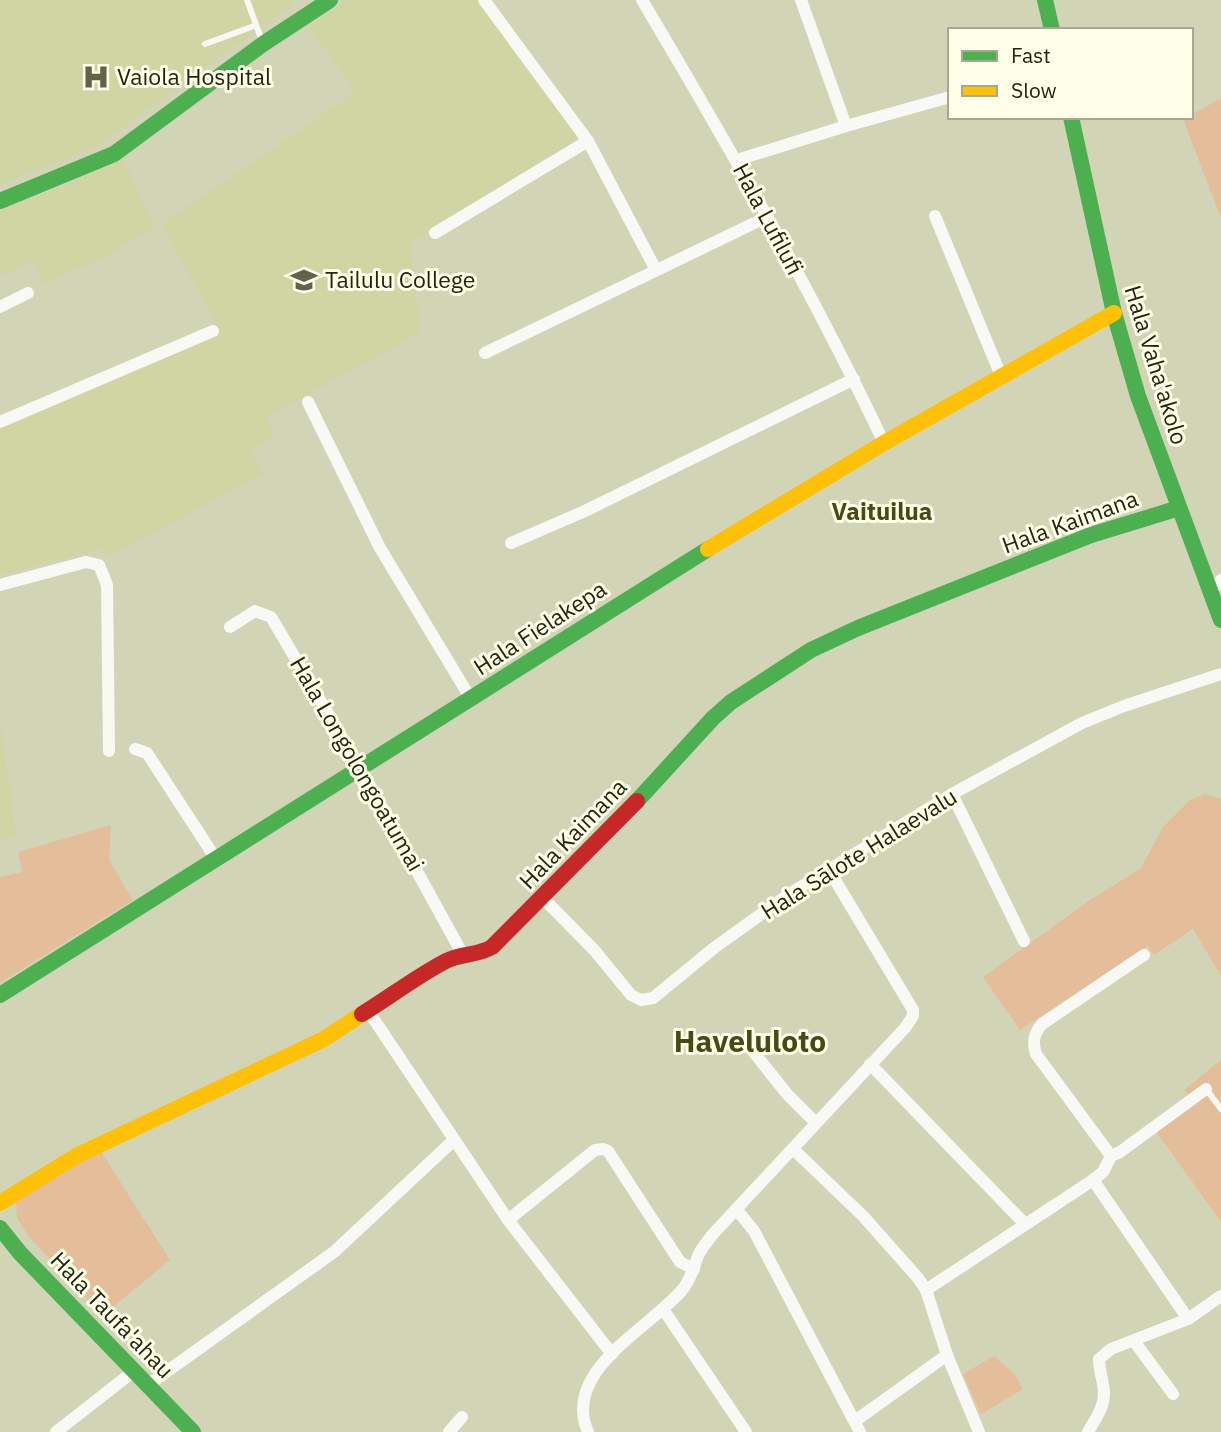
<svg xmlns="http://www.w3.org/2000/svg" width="1221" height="1432" viewBox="0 0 1221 1432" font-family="'IBM Plex Sans',sans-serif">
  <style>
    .built { fill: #d1d4a3 }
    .green { fill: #e4be9a }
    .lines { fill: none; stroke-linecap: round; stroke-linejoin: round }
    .lane { stroke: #f8f9f4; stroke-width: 6 }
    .street { stroke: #f8f9f4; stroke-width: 12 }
    .fast { stroke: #4caf50; stroke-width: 16 }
    .slow { stroke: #ffc107; stroke-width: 16 }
    .jam { stroke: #c62828; stroke-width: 16 }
    .labels { text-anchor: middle; stroke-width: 6; stroke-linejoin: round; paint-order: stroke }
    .poi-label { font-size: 23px; fill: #24250f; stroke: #fdffe8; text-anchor: start }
    .street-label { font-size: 23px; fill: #24250f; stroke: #fdffe8 }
    .neighbourhood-label { font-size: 24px; font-weight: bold; fill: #484914; stroke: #fdffe8 }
    .district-label { font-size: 30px; font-weight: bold; fill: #484914; stroke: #fdffe8 }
  </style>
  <rect width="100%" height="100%" fill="#d2d4b6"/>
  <g class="built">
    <path d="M0,0H291L292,5L93,149L0,184Z"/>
    <path d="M350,0H479L577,138L410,242L420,331L406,341L266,417L274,435L252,451L263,474L108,557L104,548L0,575V426L220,331L162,224L356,92L308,26Z"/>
    <path d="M122,155L155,228L110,254L45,284L31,261L0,276V211L84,177Z"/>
    <path d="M0,722L16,836L0,840Z"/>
  </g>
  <g class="green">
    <path d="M1221,98V218L1183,119L1191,117V115Z"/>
    <path d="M1205,794L1221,799V976L1193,929L1154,955L1148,946L1020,1030L983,977L1087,902L1141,868L1163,827L1190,800Z"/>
    <path d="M111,825L109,860L133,900L0,983V877L22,872L18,852Z"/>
    <path d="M1221,1060V1222L1155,1130L1193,1100L1184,1090Z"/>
    <path d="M100,1150L170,1260L103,1315L29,1237L17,1218L16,1202Z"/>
    <path d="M994,1356L1014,1373L1023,1389L981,1414L963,1374Z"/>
  </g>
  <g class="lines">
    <g class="lane">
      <path d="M247,0L262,41"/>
      <path d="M205,44L254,26"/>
      <path d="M1206,1089L1221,1109"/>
    </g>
    <g class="street">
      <path d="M484,0L588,141L656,270"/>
      <path d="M642,0C728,145 812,291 884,443"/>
      <path d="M801,0L846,126"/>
      <path d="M737,160L846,126L950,97"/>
      <path d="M935,216L1001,376"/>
      <path d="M435,233L588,141"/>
      <path d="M0,307L28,293"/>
      <path d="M485,353L767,217"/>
      <path d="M308,402L380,548L471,699"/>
      <path d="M0,422L213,331"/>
      <path d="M511,543L585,511L854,379"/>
      <path d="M0,585L86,562L99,565L107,585L109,751"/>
      <path d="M1210,592L1221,580"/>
      <path d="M230,627L255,611L271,617L359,766L463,955"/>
      <path d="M135,749L147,753L216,859"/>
      <path d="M952,794L1024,941"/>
      <path d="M543,898L595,951L631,995L641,1000L653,998L714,948L789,894L952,794L1082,723L1124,706L1221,674"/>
      <path d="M369,1012L508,1220L612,1354"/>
      <path d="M752,1050L787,1094L816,1123"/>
      <path d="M870,1064L1025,1224"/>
      <path d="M793,1149L863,1216L918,1278L926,1290L947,1355L979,1432"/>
      <path d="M1111,1156L1036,1054C1032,1042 1034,1033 1042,1024L1144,955"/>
      <path d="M1093,1180L1188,1319"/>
      <path d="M737,1210L754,1231L860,1432"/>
      <path d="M508,1220L595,1150L603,1149L608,1151L680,1262L694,1269"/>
      <path d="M926,1290L1093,1180L1103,1172L1111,1156L1120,1152L1206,1089"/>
      <path d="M663,1309L746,1432"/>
      <path d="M1134,1341L1173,1394"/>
      <path d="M148,1385L334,1252L454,1140"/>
      <path d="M855,1421L947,1355"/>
      <path d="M56,1432L134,1371"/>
      <path d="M449,1432L462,1417"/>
      <path d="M588,1432C561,1371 649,1329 682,1290C691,1280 693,1268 698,1256C701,1248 708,1241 713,1234L905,1028L913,1016V1010L829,870"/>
      <path d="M1088,1432C1094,1421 1104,1408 1104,1394C1104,1382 1099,1372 1099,1359L1111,1349L1188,1319L1221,1296"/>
    </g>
    <g class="fast">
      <path d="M1045,0L1052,30"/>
      <path d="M1071,117L1114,313L1138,396L1221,620"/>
      <path d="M0,201L114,154L263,44L330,0"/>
      <path d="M637,801L713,718L731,702L811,650L858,628L1091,535L1179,508"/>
      <path d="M0,995L708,549"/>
      <path d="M0,1228L20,1253L193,1432"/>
    </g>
    <g class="slow">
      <path d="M708,549L884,443L1114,313"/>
      <path d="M0,1203L76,1156L324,1039L362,1014"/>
    </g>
    <path class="jam" d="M362,1014C390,997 417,976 446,961C461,953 477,956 492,947L637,801"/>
  </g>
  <defs>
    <g id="hospital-bare" transform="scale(2.1)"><path d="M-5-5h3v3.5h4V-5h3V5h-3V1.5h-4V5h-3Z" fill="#616249" stroke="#fdffe8" stroke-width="2.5" paint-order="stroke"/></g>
    <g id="school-bare" transform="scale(2.1)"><path d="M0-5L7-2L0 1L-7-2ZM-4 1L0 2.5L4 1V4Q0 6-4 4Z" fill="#616249" stroke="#fdffe8" stroke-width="2.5" paint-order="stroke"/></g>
  </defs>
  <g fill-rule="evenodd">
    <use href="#hospital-bare" x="96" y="77"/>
    <use href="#school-bare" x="304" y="280"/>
  </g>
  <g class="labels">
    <g class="poi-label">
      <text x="117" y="85">Vaiola Hospital</text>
      <text x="325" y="288">Tailulu College</text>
    </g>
    <g class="street-label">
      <text transform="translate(768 219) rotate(62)" y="8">Hala Lufilufi</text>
      <text transform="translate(1156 365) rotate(73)" y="8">Hala Vaha'akolo</text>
      <text transform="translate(1070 522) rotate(-20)" y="8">Hala Kaimana</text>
      <text transform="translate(540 628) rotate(-33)" y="8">Hala Fielakepa</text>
      <text transform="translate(357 764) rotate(60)" y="8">Hala Longolongoatumai</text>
      <text transform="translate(573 834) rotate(-46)" y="8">Hala Kaimana</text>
      <text transform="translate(859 854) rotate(-32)" y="8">Hala Sālote Halaevalu</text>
      <text transform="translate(112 1315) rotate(46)" y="8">Hala Taufa'ahau</text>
    </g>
    <g class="neighbourhood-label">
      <text x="882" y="520">Vaituilua</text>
    </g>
    <g class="district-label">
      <text x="750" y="1052">Haveluloto</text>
    </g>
  </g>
  <rect x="948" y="28" width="245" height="91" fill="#fdffe8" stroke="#a6a891" stroke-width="2"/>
  <rect x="962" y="51" width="35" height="10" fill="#4caf50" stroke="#a6a891" stroke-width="2"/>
  <text x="1011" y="63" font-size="21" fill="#24250f">Fast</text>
  <rect x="962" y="86" width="35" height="10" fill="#ffc107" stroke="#a6a891" stroke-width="2"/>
  <text x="1011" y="98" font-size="21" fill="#24250f">Slow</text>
</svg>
